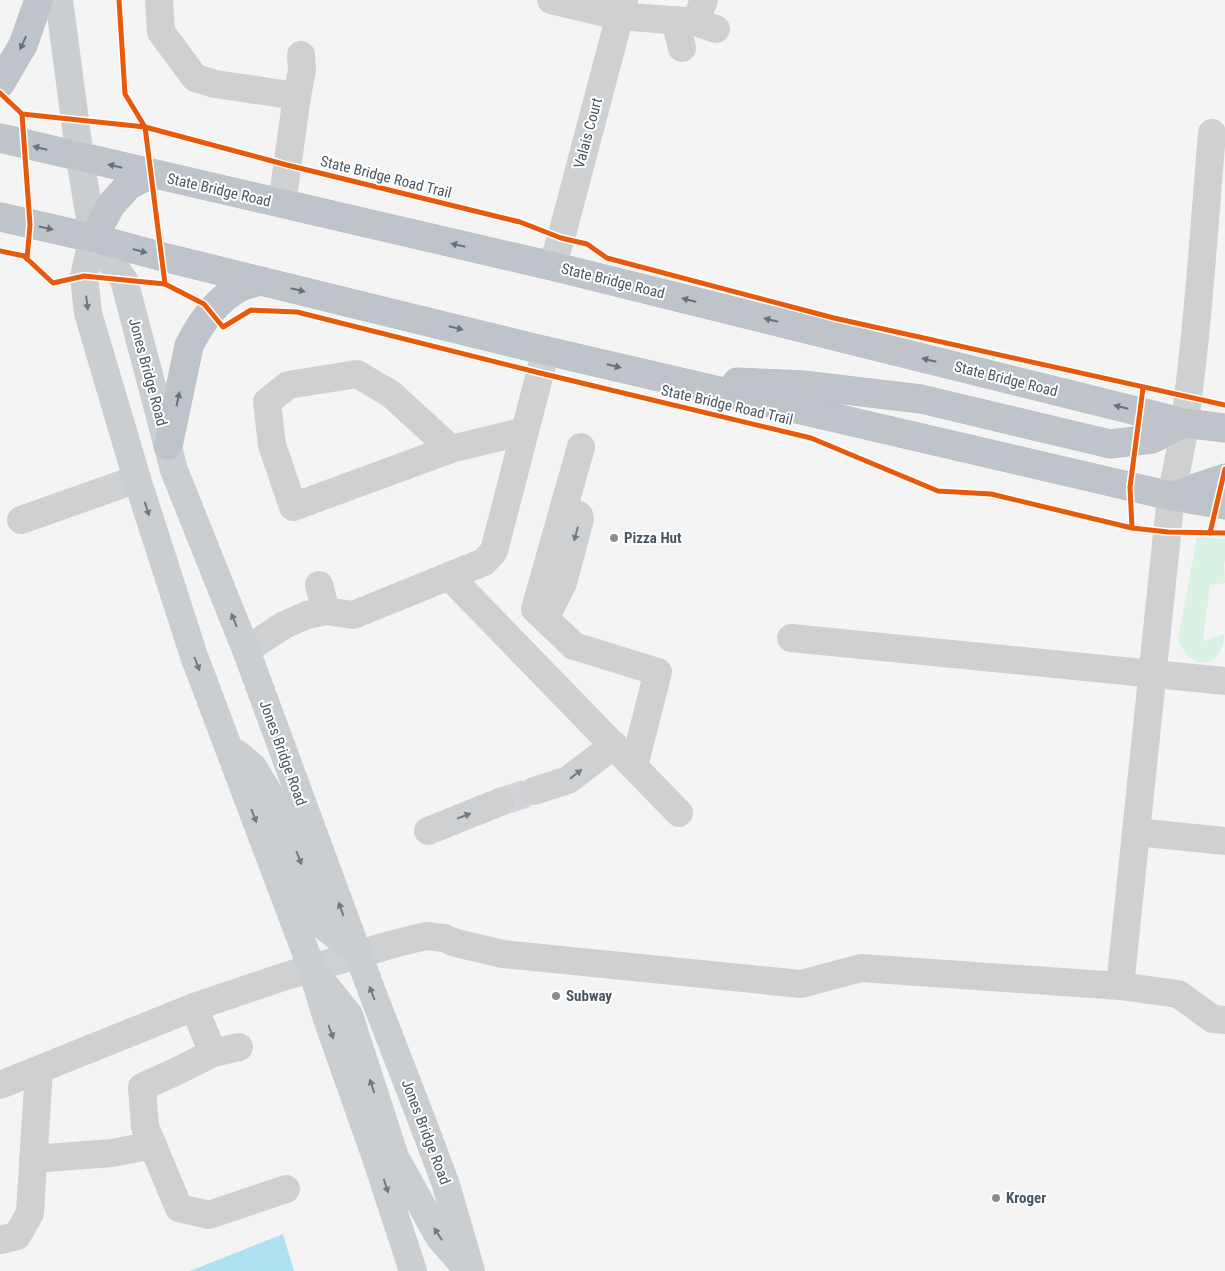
<svg xmlns="http://www.w3.org/2000/svg" width="1225" height="1271" viewBox="0 0 1225 1271" font-family="'Roboto Condensed',sans-serif">
  <style>
    .green { fill: #d9f2e3 }
    .water { fill: #aee2f0 }
    .lines { fill: none; stroke-linecap: round; stroke-linejoin: round }
    .minor-tunnel { stroke: #d2d4d7; stroke-width: 28; stroke-dasharray: 28 14; stroke-linecap: butt }
    .highway-casing { stroke: #b9bec3; stroke-width: 29 }
    .minor { stroke: #ced0d2; stroke-width: 28 }
    .major { stroke: #caced1; stroke-width: 28 }
    .highway { stroke: #bec4c9; stroke-width: 28 }
    .cycleway-casing { stroke: #fff; stroke-width: 8 }
    .cycleway { stroke: #e8590c; stroke-width: 5 }
    .oneway { fill: #67727b }
    .oneway2 { fill: #707a83 }
    .oneway3 { fill: #727b83 }
    .poi-dot { fill: #868d94; stroke: #fff; stroke-width: 2 }
    .labels { text-anchor: middle; stroke-width: 4; stroke-linejoin: round; paint-order: stroke }
    .street-label { font-size: 15px; fill: #4a5661; stroke: #fff }
    .poi-label { font-size: 15px; font-weight: bold; fill: #4a5661; stroke: #fff; text-anchor: start }
  </style>
  <rect width="100%" height="100%" fill="#f4f4f4"/>
  <path class="green" d="M1197,537L1225,539V562L1224,563L1225,583L1210,585L1203,641L1224,634C1225,650 1212,668 1196,661C1187,657 1182,648 1178,640Z"/>
  <path class="water" d="M283,1234L294,1271H190Z"/>
  <g class="lines">
    <path class="minor-tunnel" d="M500,802L534,791"/>
    <g class="highway-casing">
      <g id="highway">
        <path d="M0,84L23,45L39,0"/>
        <path d="M0,138L552,266L1185,423L1225,428"/>
        <path d="M0,217L93,238L163,257L530,347L1171,496L1225,505"/>
        <path d="M93,238L111,205L128,186L150,174"/>
        <path d="M737,382L803,385L921,399L1110,444L1152,439L1185,423"/>
        <path d="M168,446L189,346C200,323 218,298 241,287C247,284 254,283 261,281"/>
        <path d="M1175,495L1225,478"/>
      </g>
    </g>
    <g class="minor">
      <path d="M159,0L161,32L195,78L215,84L297,96L282,204"/>
      <path d="M551,0L619,16L695,22L716,29"/>
      <path d="M675,20L682,48"/>
      <path d="M695,22L704,0"/>
      <path d="M297,96L302,70L301,55"/>
      <path d="M552,266L561,238L624,0"/>
      <path d="M581,447L535,609L574,646L658,672L634,766"/>
      <path d="M451,449L293,507L272,445L267,402L288,385L357,374L391,394L451,449L525,431"/>
      <path d="M21,520L137,479"/>
      <path d="M449,576L679,813"/>
      <path d="M319,585L326,611"/>
      <path d="M545,618L563,583L580,519L579,515"/>
      <path d="M791,638L1225,681"/>
      <path d="M246,650L284,625L307,615L326,611L353,615L484,562L494,551L546,350"/>
      <path d="M534,791L568,780L614,745"/>
      <path d="M428,831L500,802"/>
      <path d="M1136,832L1225,841"/>
      <path d="M1120,986L1171,496C1176,472 1182,447 1185,421C1198,326 1204,229 1212,133"/>
      <path d="M194,1007L213,1053L239,1047"/>
      <path d="M213,1053L175,1072L142,1087L145,1127L179,1208L209,1215L286,1189"/>
      <path d="M0,1085L194,1007L286,976L393,944L426,936L444,938L456,943L503,954L801,984L861,968L1120,986L1178,994L1213,1019L1225,1020"/>
      <path d="M33,1159L112,1153L153,1145"/>
      <path d="M0,1240L17,1236L30,1213L39,1070"/>
    </g>
    <g class="major">
      <path d="M59,0L80,158L93,238L84,276L88,313L137,479L194,656L312,969L326,1016L375,1155L413,1271"/>
      <path d="M93,238L124,280L174,470L246,650L371,989L429,1139L446,1185L471,1271"/>
      <path d="M238,754L253,767L284,818L326,928L358,954"/>
      <path d="M321,980L349,1015L395,1157L439,1237L466,1268"/>
    </g>
    <use href="#highway" class="highway"/>
    <g class="cycleway-casing">
      <g id="cycleway">
        <path d="M119,0L125,94L145,127L165,284"/>
        <path d="M0,93L22,114L30,225L27,259"/>
        <path d="M22,114L145,127L287,165L520,222L561,238L587,244L607,258L834,318L1225,405"/>
        <path d="M0,251L24,256L53,283L84,276L165,284L204,304L223,327L251,310L297,312L540,373L811,438L938,491L991,494L1132,528L1168,532L1225,533"/>
        <path d="M1132,528L1130,487L1143,388"/>
        <path d="M1210,533L1225,469"/>
      </g>
    </g>
    <use href="#cycleway" class="cycleway"/>
  </g>
  <defs><path id="oneway-solid" d="M-6-.8H1V-3.2L6.5 0L1 3.2V.8H-6Z" transform="scale(1.25)"/></defs>
  <g class="oneway">
    <use href="#oneway-solid" transform="translate(23 43) rotate(114)"/>
    <use href="#oneway-solid" transform="translate(40 148) rotate(-166)"/>
    <use href="#oneway-solid" transform="translate(115 166) rotate(-167)"/>
    <use href="#oneway-solid" transform="translate(46 228) rotate(12)"/>
    <use href="#oneway-solid" transform="translate(458 245) rotate(-167)"/>
    <use href="#oneway-solid" transform="translate(140 251) rotate(15)"/>
    <use href="#oneway-solid" transform="translate(298 290) rotate(14)"/>
    <use href="#oneway-solid" transform="translate(689 300) rotate(-166)"/>
    <use href="#oneway-solid" transform="translate(771 320) rotate(-166)"/>
    <use href="#oneway-solid" transform="translate(456 328) rotate(14)"/>
    <use href="#oneway-solid" transform="translate(929 360) rotate(-166)"/>
    <use href="#oneway-solid" transform="translate(614 366) rotate(13)"/>
    <use href="#oneway-solid" transform="translate(178 399) rotate(-78)"/>
    <use href="#oneway-solid" transform="translate(1121 407) rotate(-166)"/>
  </g>
  <g class="oneway2">
    <use href="#oneway-solid" transform="translate(87 303) rotate(83)"/>
    <use href="#oneway-solid" transform="translate(147 509) rotate(72)"/>
    <use href="#oneway-solid" transform="translate(234 620) rotate(-112)"/>
    <use href="#oneway-solid" transform="translate(197 664) rotate(69)"/>
    <use href="#oneway-solid" transform="translate(254 816) rotate(69)"/>
    <use href="#oneway-solid" transform="translate(299 858) rotate(69)"/>
    <use href="#oneway-solid" transform="translate(341 909) rotate(-110)"/>
    <use href="#oneway-solid" transform="translate(372 993) rotate(-111)"/>
    <use href="#oneway-solid" transform="translate(331 1032) rotate(70)"/>
    <use href="#oneway-solid" transform="translate(372 1086) rotate(-108)"/>
    <use href="#oneway-solid" transform="translate(386 1186) rotate(72)"/>
    <use href="#oneway-solid" transform="translate(438 1234) rotate(-123)"/>
  </g>
  <g class="oneway3">
    <use href="#oneway-solid" transform="translate(576 534) rotate(105)"/>
    <use href="#oneway-solid" transform="translate(576 774) rotate(-38)"/>
    <use href="#oneway-solid" transform="translate(464 816) rotate(-21)"/>
  </g>
  <g class="poi-dot">
    <circle cx="614" cy="538" r="5"/>
    <circle cx="556" cy="996" r="5"/>
    <circle cx="996" cy="1198" r="5"/>
  </g>
  <g class="labels">
    <g class="street-label">
      <text transform="translate(588 133) rotate(-75)" y="5">Valais Court</text>
      <text transform="translate(386 177) rotate(14)" y="5">State Bridge Road Trail</text>
      <text transform="translate(219 190) rotate(13)" y="5">State Bridge Road</text>
      <text transform="translate(613 281) rotate(14)" y="5">State Bridge Road</text>
      <text transform="translate(148 372) rotate(75)" y="5">Jones Bridge Road</text>
      <text transform="translate(1006 379) rotate(14)" y="5">State Bridge Road</text>
      <text transform="translate(727 405) rotate(13)" y="5">State Bridge Road Trail</text>
      <text transform="translate(283 753) rotate(70)" y="5">Jones Bridge Road</text>
      <text transform="translate(426 1132) rotate(69)" y="5">Jones Bridge Road</text>
    </g>
    <g class="poi-label">
      <text x="624" y="543">Pizza Hut</text>
      <text x="566" y="1001">Subway</text>
      <text x="1006" y="1203">Kroger</text>
    </g>
  </g>
</svg>
